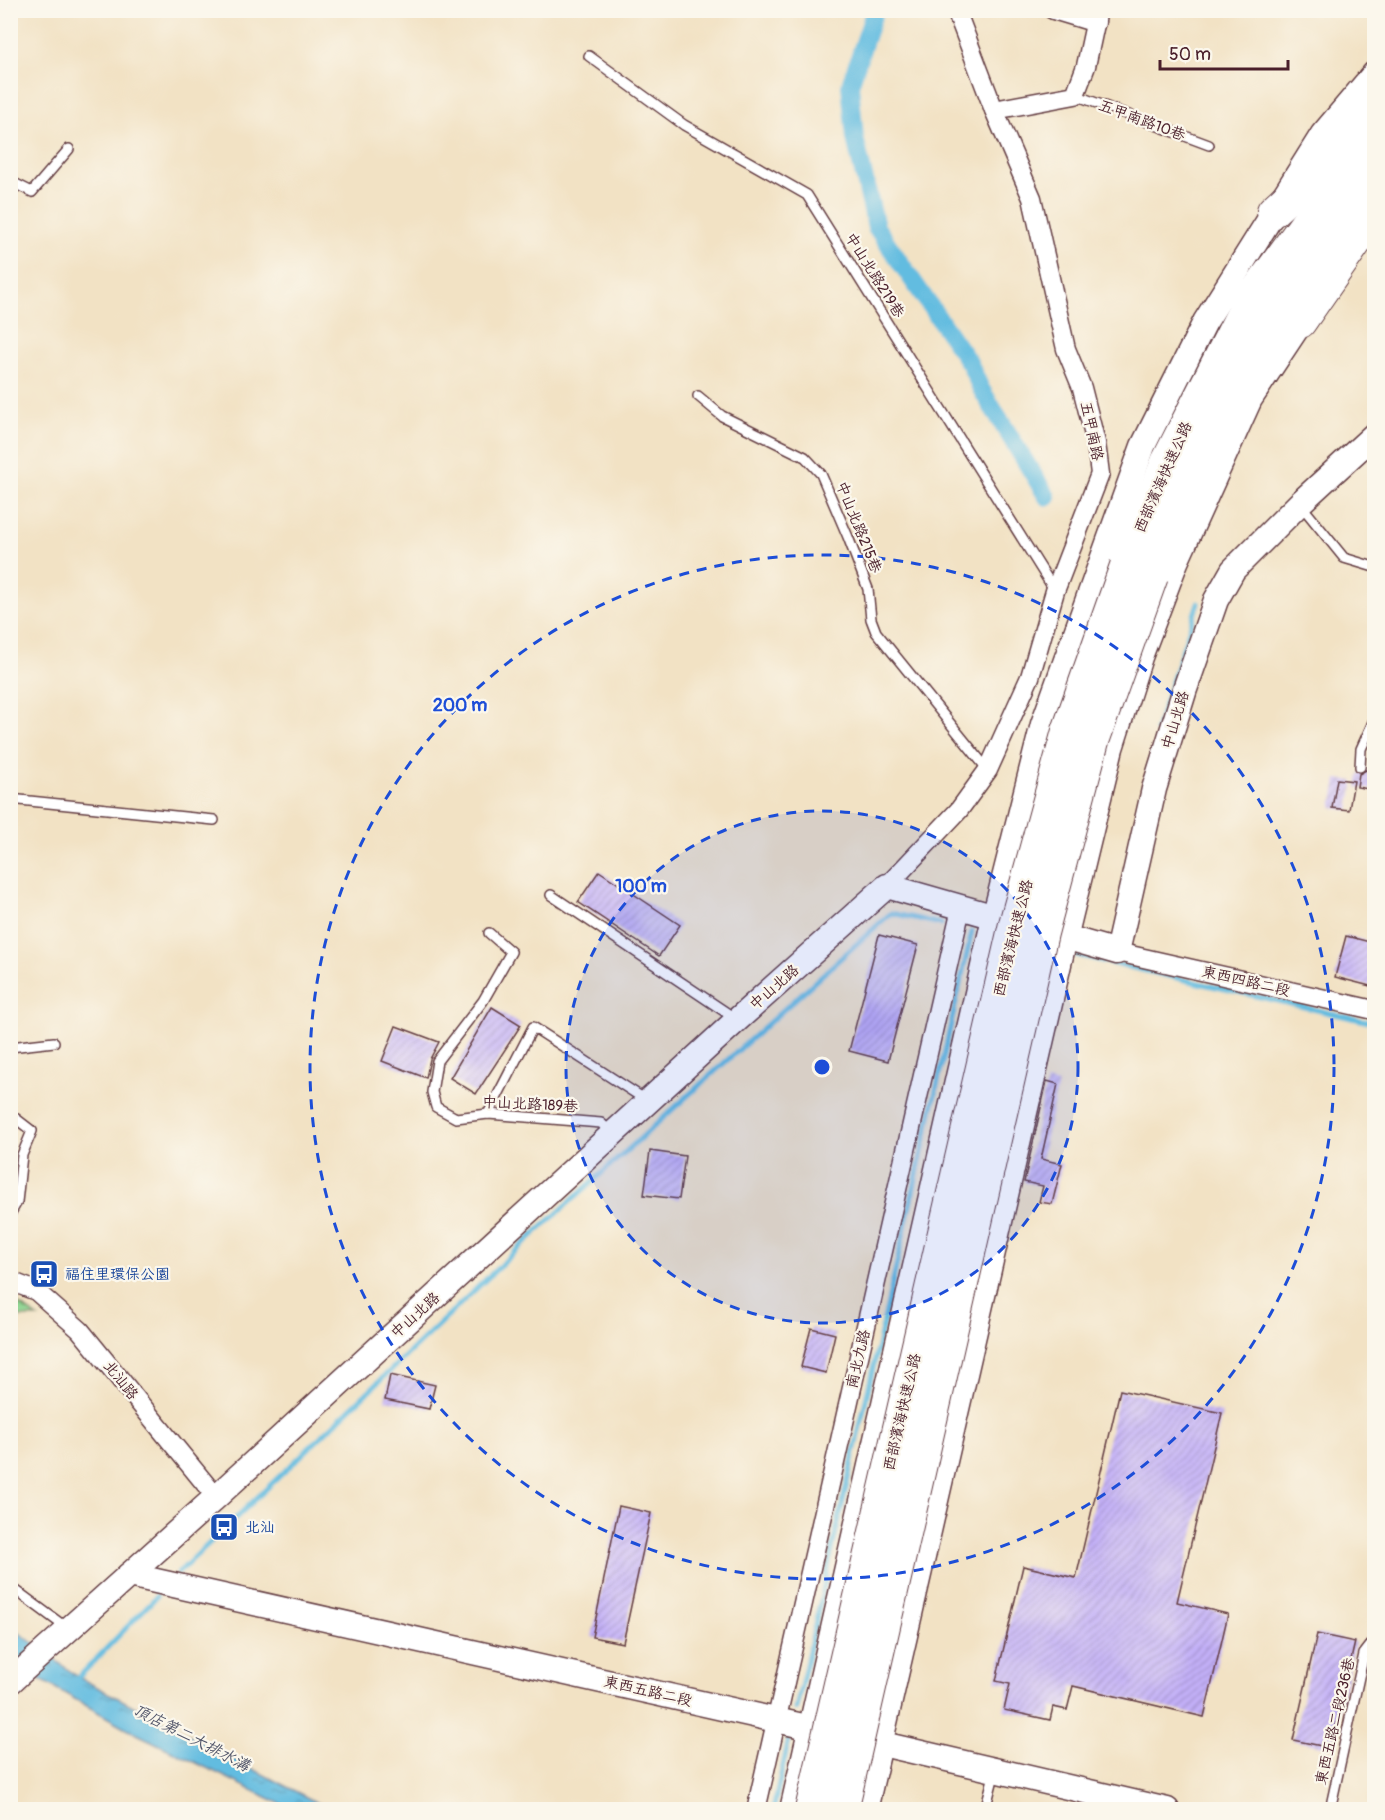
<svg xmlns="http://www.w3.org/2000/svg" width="1385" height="1820" viewBox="0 0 1385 1820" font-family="Pangolin,'LXGW WenKai TC',sans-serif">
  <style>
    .park { fill: url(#park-dots); stroke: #6b7a5d; stroke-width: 1.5 }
    .water { fill: url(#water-ripples); stroke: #566e86; stroke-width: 1.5 }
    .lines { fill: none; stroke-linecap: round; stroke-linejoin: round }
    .stream { stroke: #62bce0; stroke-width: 5 }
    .canal { stroke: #62bce0; stroke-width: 18 }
    .building { fill: url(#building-hatch) }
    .service-casing { stroke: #633c42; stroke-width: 12 }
    .minor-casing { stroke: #633c42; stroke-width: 21 }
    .tertiary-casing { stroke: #633c42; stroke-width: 27 }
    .trunk-casing { stroke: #633c42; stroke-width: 34 }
    .service { stroke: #fff; stroke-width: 9 }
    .minor { stroke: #fff; stroke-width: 18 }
    .tertiary { stroke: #fff; stroke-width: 24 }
    .trunk { stroke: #fff; stroke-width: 32 }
    .trunk-bridge-casing { stroke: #633c42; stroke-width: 34; stroke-linecap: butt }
    .trunk-bridge { stroke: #fff; stroke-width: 32 }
    .ring { fill: none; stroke: #1d4ed8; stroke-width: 3; stroke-dasharray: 10 8 }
    .labels { text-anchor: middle; stroke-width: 4.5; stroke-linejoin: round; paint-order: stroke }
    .street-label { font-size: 15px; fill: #4a1f2b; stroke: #fbf7ec }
    .transit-label { font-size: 15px; fill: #164399; stroke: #fbf7ec; text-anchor: start }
    .water-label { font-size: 16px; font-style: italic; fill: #52566a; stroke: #fbf7ec }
    .centre { fill: #1d4ed8; stroke: #fbf7ec; stroke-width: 3 }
    .ring-label { font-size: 18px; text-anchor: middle; font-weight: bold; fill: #1d4ed8; stroke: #fbf7ec; stroke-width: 4.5; stroke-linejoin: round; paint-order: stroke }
  </style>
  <defs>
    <pattern id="park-dots" width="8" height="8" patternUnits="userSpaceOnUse" patternTransform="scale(1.5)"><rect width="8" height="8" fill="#8cd48f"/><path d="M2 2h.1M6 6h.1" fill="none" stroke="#7ab67c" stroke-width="1.8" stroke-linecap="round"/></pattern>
    <pattern id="water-ripples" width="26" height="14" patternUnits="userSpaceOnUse" patternTransform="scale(1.5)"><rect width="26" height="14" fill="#62bce0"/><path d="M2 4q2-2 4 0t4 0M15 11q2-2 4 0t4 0" fill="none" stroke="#5398b6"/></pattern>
    <pattern id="building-hatch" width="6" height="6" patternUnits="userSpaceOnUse" patternTransform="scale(1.5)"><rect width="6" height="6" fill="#c3b0f8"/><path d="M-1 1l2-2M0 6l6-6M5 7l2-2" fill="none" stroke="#a08fc9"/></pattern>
  </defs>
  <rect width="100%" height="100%" fill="#fbf7ec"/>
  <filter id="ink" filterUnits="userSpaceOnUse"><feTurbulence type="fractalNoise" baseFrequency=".0167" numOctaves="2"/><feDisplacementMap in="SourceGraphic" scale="12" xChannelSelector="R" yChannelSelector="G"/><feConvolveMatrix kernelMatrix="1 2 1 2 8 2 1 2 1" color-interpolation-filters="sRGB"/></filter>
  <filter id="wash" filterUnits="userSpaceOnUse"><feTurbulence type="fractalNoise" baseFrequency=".008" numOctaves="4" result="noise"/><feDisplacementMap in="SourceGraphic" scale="24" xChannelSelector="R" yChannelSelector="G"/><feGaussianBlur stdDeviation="1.35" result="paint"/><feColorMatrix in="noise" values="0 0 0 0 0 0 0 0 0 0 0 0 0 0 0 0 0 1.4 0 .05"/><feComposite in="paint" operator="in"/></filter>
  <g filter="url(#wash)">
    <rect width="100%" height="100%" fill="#f2e2c4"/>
    <path class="park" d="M10,1299L38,1317H11Z"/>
    <path class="water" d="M10,1626L78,1677L329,1809H291L133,1732L11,1663Z"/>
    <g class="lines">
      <g class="stream">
        <path d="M1156,730L1198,603"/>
        <path d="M1076,955L1374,1023"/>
        <path d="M178,1573L523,1244L891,913L941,924"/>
        <path d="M75,1681L157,1596"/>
        <path d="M796,1709L972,931"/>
        <path d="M773,1810L789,1739"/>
      </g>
      <path class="canal" d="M875,10L850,85L855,138L876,227L970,364L981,389L1047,497"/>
    </g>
    <g id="blocks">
      <g class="building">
        <path d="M1366,770L1374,771V790L1357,787L1359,774Z"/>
        <path d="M1337,779L1354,781L1349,810L1332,808Z"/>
        <path d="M599,871L680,925L659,956L578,902Z"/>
        <path d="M879,935L918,945L888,1061L849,1051Z"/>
        <path d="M1346,936L1374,943V987L1335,977Z"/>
        <path d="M492,1007L521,1025L476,1094L450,1078Z"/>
        <path d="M396,1026L439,1042L430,1059L426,1078L382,1061Z"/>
        <path d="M1047,1081L1058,1084L1041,1159L1062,1164L1052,1204L1039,1202L1043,1186L1024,1182Z"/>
        <path d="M650,1151L685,1156L679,1199L644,1195Z"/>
        <path d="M811,1328L835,1334L826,1373L801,1367Z"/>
        <path d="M390,1375L435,1385L429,1409L385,1400Z"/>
        <path d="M1120,1390L1222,1413L1177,1602L1228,1614L1204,1717L1073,1686L1067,1710L1053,1707L1050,1720L1004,1710L1010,1684L996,1681L1023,1566L1076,1578Z"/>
        <path d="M619,1506L651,1513L623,1643L592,1637Z"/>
        <path d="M1317,1634L1355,1642L1331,1748L1293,1740Z"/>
      </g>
    </g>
  </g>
  <g filter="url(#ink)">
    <use href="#blocks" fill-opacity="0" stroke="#633c42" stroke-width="1.5"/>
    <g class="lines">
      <g class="service-casing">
        <g id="service">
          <path d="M589,56L684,125L807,195L1055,591"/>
          <path d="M1075,95L1209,145"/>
          <path d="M10,181L32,192L69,149"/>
          <path d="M698,396L722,416L805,457L821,474L848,537L868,589L871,619L876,632L988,770"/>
          <path d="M1301,505L1344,558L1374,567"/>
          <path d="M1360,767L1361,749L1374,720"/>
          <path d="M10,799L214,820"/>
          <path d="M551,895L736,1019"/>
          <path d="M489,933L511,952L483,1001L437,1061L432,1092L436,1107L456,1118L488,1114L601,1123L611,1133"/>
          <path d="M10,1047L54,1042"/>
          <path d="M10,1114L32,1131L22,1155L17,1202L10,1214"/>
          <path d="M488,1114L533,1027L646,1100"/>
          <path d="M10,1586L68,1629"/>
          <path d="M985,1810L995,1771"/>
          <path d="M1330,1810L1364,1654L1374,1641"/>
        </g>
      </g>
      <g class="minor-casing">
        <g id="minor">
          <path d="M1053,10L1096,23"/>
          <path d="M994,110L1075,95L1086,66L1098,10"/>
          <path d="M887,886L959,810L988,770L1030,677L1055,591L1100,474L1096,443L1082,388L1066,349L1032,198L994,110L956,10"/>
          <path d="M1117,952L1374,1010"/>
          <path d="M10,1281L36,1291L80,1330L216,1497"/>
          <path d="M756,1810L961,908"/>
        </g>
      </g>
      <g class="tertiary-casing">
        <g id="tertiary">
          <path d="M129,1575L825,1731"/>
          <path d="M10,1682L216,1497L737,1020L887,886L1117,952L1154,789L1185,689L1216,600L1233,570L1300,503L1374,435"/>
          <path d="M865,1740L1167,1810"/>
          <path d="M792,1810L994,918L1043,724L1143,446L1205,322L1323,134L1374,74"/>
          <path d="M865,1810L1065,938L1111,748L1140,657L1176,562L1250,399L1309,310"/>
        </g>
      </g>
      <g class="trunk-casing">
        <g id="trunk">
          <path d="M1273,211L1330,159L1374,105"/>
          <path d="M1300,322L1366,227"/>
          <path d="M1126,566L1167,462L1248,303L1374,130"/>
          <path d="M1152,576L1191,476L1272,319L1374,179"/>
        </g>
      </g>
      <use href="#service" class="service"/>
      <use href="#minor" class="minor"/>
      <use href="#tertiary" class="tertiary"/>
      <use href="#trunk" class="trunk"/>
      <g class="trunk-bridge-casing">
        <g id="trunk-bridge">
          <path d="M811,1810L1015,924L1068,731L1126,566"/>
          <path d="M842,1810L1042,933L1093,741L1152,576"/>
        </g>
      </g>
      <use href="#trunk-bridge" class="trunk-bridge"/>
    </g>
  </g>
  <circle cx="822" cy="1067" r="256" fill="#1d4ed8" fill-opacity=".12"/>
  <g class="ring">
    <circle cx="822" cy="1067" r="256"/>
    <circle cx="822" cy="1067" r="512"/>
  </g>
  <defs>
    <g id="bus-square" transform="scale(1.5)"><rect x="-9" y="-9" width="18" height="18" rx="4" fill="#1a4fb4" stroke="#fbf7ec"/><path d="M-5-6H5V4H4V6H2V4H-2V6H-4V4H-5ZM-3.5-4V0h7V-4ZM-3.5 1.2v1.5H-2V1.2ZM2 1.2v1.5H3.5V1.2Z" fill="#fff"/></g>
  </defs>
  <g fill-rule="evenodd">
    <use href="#bus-square" x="44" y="1274"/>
    <use href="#bus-square" x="224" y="1527"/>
  </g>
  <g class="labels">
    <g class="street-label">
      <text transform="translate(1142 120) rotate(20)" y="5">五甲南路10巷</text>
      <text transform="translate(875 275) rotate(58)" y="5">中山北路219巷</text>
      <text transform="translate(1092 431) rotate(78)" y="5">五甲南路</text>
      <text transform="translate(1163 477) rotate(-66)" y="5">西部濱海快速公路</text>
      <text transform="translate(859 527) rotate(68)" y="5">中山北路215巷</text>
      <text transform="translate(1175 720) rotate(-73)" y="5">中山北路</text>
      <text transform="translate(1013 938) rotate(-76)" y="5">西部濱海快速公路</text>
      <text transform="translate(1246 981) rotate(13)" y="5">東西四路二段</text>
      <text transform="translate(774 987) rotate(-41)" y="5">中山北路</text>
      <text transform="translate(530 1104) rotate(3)" y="5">中山北路189巷</text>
      <text transform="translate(415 1315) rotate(-42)" y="5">中山北路</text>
      <text transform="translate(858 1359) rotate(-77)" y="5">南北九路</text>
      <text transform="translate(121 1380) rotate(51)" y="5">北汕路</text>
      <text transform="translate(902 1412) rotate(-77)" y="5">西部濱海快速公路</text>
      <text transform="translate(648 1691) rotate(13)" y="5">東西五路二段</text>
      <text transform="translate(1335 1721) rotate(-77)" y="5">東西五路二段236巷</text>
    </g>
    <g class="transit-label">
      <text x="65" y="1279">福住里環保公園</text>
      <text x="245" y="1532">北汕</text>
    </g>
    <g class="water-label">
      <text transform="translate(192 1737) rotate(27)" y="6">頂店第二大排水溝</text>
    </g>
  </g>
  <circle cx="822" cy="1067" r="9" class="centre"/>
  <g class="ring-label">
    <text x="460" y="711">200 m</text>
    <text x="641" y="892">100 m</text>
  </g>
  <rect width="1385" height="1820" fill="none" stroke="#fbf7ec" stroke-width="36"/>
  <path d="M1160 60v9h128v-9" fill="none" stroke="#4a1f2b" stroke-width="3"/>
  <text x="1169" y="60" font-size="18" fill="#4a1f2b" stroke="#fbf7ec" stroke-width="4.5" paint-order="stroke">50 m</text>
</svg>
